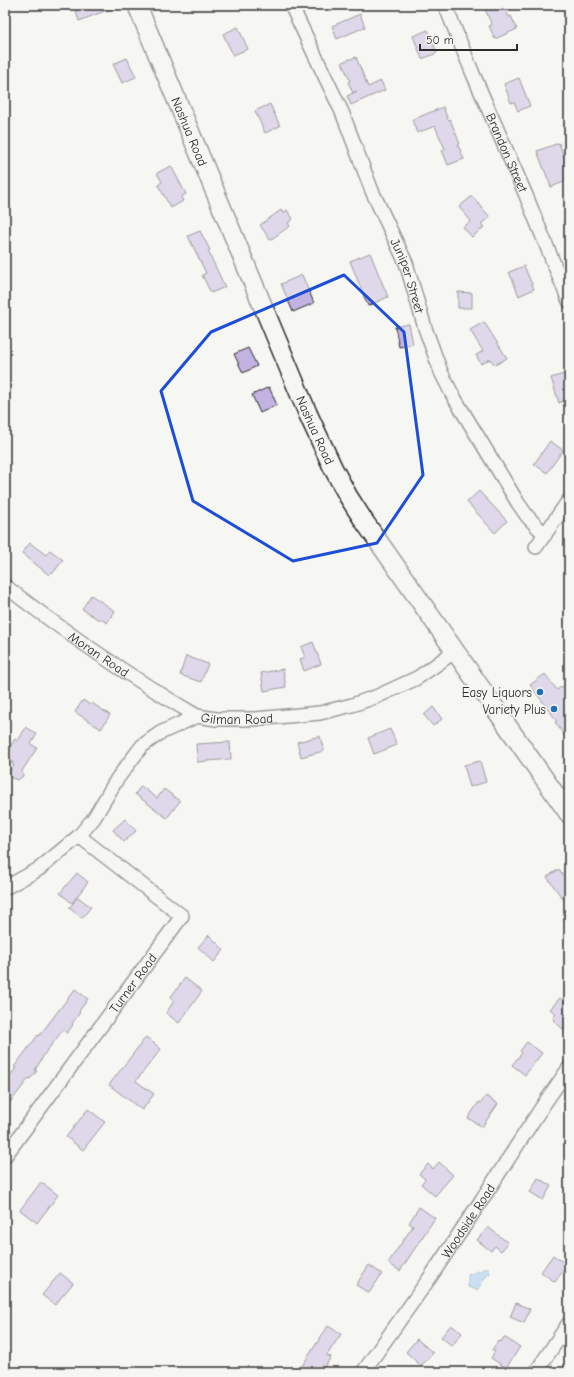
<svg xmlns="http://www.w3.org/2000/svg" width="574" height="1377" viewBox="0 0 574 1377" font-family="'Comic Neue',sans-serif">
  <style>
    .water { fill: #95c6f1; stroke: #6b88a2 }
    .building { fill: #c3b3e3; stroke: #2b2b2b }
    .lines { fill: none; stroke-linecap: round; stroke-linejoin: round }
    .street-casing { stroke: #2b2b2b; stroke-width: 16 }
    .secondary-casing { stroke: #2b2b2b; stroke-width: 21 }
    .street { stroke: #f6f6f2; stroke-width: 13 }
    .secondary { stroke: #f6f6f2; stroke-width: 18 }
    .marked { fill: none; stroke: #1d4ed8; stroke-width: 3; stroke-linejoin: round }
    .poi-dot { fill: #1f6fb2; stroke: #f6f6f2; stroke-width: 1.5 }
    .labels { text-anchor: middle; stroke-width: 3.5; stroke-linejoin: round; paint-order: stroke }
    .street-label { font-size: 13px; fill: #2b2b2b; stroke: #f6f6f2 }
    .poi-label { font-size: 13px; fill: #2b2b2b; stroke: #f6f6f2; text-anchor: end }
  </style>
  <rect width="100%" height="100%" fill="#f6f6f2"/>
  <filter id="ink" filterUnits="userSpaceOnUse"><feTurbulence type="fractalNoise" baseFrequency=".025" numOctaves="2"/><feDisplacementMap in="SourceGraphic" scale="8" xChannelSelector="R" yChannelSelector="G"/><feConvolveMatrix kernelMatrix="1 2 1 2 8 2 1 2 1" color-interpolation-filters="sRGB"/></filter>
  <g filter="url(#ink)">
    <path class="water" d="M488,1268L490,1274L487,1275L477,1290L468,1287V1275Z"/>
    <g class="building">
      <path d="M83,5H118V6L79,21L75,8Z"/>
      <path d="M483,5H503L509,17L511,16L517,29L495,39L489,26L492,25Z"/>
      <path d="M360,14L365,27L337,39L332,26Z"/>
      <path d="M238,27L248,49L233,55L223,34Z"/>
      <path d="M428,30L437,53L422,59L413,36Z"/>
      <path d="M356,57L368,87L381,81L385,90L351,105L347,96L357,91L353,93L348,82L350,81L342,62Z"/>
      <path d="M127,58L136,77L122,83L113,64Z"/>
      <path d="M519,78L530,106L518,111L514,102L511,103L504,84Z"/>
      <path d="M270,104L280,126L265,133L255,111Z"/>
      <path d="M443,107L448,120L450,119L460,144L458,145L464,159L448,165L442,150L445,149L435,126L417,133L412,120Z"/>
      <path d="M559,143L569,170V180L551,187L537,151Z"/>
      <path d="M171,166L186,194L181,197L183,201L171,208L158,185L162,182L157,173Z"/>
      <path d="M472,196L490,217L481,224L484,227L472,237L463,227L471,221L459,207Z"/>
      <path d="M281,210L283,213L287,210L293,219L288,223L290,226L270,240L260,225Z"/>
      <path d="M200,231L210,250L208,251L225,287L211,293L202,275L206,273L188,236Z"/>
      <path d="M370,253L388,297L368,306L350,261Z"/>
      <path d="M524,266L534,289L519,296L509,272Z"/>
      <path d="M302,275L314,303L293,312L281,284Z"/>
      <path d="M458,292L472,293V308H458Z"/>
      <path d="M484,322L507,358L495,365L490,359L481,364L476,355L483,351L470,330Z"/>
      <path d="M409,324L413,344L399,347L395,327Z"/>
      <path d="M248,348L257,366L243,373L234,354Z"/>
      <path d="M567,373L569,380V399L559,403L551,378Z"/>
      <path d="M269,387L277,405L260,413L252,395Z"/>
      <path d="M550,441L563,450L547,473L534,464Z"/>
      <path d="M479,491L507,521L495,533L467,502Z"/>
      <path d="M30,543L46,555L50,550L63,560L53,573L52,572L49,575L22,553Z"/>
      <path d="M91,595L115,611L107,623L100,618L99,620L82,609Z"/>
      <path d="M313,642L321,664L304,671L300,659L305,657L301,647Z"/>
      <path d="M186,656L208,664L201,682L180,675Z"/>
      <path d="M283,669L286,687L264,691L261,673Z"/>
      <path d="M545,674L557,690L562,686L569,695V742L555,722L557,721L530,685Z"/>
      <path d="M83,700L90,705L92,703L110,715L101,729L75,712Z"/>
      <path d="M433,707L442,719L433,726L424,715Z"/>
      <path d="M26,727L37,734L31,744L37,748L22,771L23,776L18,780L11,778L9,772L14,765L12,764L13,762L5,757V755L15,739L18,741Z"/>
      <path d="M390,729L397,745L374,754L368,738Z"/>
      <path d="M320,736L324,751L301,757L297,742Z"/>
      <path d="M230,742L231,759L197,762L196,744Z"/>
      <path d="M480,761L486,782L470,787L464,765Z"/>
      <path d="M141,786L157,798L164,789L180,801L167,818L135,794Z"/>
      <path d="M125,819L136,831L124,842L113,830Z"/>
      <path d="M559,869L569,883V894L563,899L547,877Z"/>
      <path d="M77,873L88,882L72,903L60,893Z"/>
      <path d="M78,897L91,907L82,918L69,908Z"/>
      <path d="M209,935L224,950L214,962L198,947Z"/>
      <path d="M185,978L202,991L179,1023L166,1013L174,1001L170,998Z"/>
      <path d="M75,989L88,999L79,1011L80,1012L72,1024L73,1025L67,1033L63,1030L42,1057H43L35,1070L37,1071L30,1079L29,1078L5,1109V1082L16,1068L14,1067L38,1035L39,1036Z"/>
      <path d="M560,998L569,1005V1024L564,1030L553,1020L554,1019L553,1017L556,1014L550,1009Z"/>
      <path d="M146,1037L161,1049L136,1081L154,1094L142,1110L109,1085Z"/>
      <path d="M527,1042L542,1053L525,1075L512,1065L522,1053L520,1051Z"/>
      <path d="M486,1096L498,1104L482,1127L468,1118L479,1102L481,1103Z"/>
      <path d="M88,1109L105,1122L83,1150L66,1137Z"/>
      <path d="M439,1162L453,1175L435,1196L421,1184L425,1179L419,1174L428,1164L433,1169Z"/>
      <path d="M538,1178L551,1186L543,1200L530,1192Z"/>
      <path d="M41,1182L58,1195L37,1223L20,1210Z"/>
      <path d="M419,1207L435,1218L400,1271L388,1263L413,1226L409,1223Z"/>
      <path d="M488,1227L508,1243L501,1251L495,1246L491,1251L477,1240Z"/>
      <path d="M553,1255L567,1265L555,1282L541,1272Z"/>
      <path d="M369,1265L382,1274L369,1293L356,1285Z"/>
      <path d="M60,1273L73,1283L55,1305L42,1295Z"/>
      <path d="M516,1303L530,1309L524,1323L510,1317Z"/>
      <path d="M451,1325L462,1333L452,1346L441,1337Z"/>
      <path d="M328,1326L341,1334L327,1355L331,1357L321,1372H298Z"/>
      <path d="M504,1337L520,1347L506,1368L491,1358L495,1351L492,1350L498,1341L501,1342Z"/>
      <path d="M417,1339L433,1353L421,1366L406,1352Z"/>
    </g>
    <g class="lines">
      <g class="street-casing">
        <g id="street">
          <path id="s1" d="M291,5L342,112L372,191L406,263L425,328L441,372L452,394L518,503L527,516L545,535"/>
          <path id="s2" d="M445,5L473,74L525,193L569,301"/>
          <path d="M536,547L569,500"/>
          <path id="s3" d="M5,586C66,633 130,677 197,716"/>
          <path id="s4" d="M5,888L39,869L79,836L94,818L117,779L142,746L160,733L197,716L216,719H255L320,713L352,705L378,696L417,678L433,667L455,651"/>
          <path id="s5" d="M5,1156L182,916L79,836"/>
          <path id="s6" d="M363,1372L431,1276L477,1207L544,1104L569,1068"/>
          <path d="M536,1372L569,1323"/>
        </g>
      </g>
      <g class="secondary-casing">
        <g id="secondary">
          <path id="s7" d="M137,5L308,414L333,468L348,496L364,521L569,814"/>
        </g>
      </g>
      <use href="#street" class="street"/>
      <use href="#secondary" class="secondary"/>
    </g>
  </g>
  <path d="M0 0H574V1377H0ZM344,275L404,332L423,475L377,543L293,561L193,501L161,391L211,332Z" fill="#f6f6f2" fill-opacity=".55" fill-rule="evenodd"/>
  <path class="marked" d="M344,275L404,332L423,475L377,543L293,561L193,501L161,391L211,332Z"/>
  <g class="poi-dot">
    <circle cx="540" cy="692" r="4"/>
    <circle cx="554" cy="709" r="4"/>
  </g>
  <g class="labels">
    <g class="street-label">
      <text dy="5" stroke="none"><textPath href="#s7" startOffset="137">Nashua Road</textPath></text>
      <text dy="5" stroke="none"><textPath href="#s2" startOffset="160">Brandon Street</textPath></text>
      <text dy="5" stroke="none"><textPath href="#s1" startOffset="295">Juniper Street</textPath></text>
      <text dy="5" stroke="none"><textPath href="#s7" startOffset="461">Nashua Road</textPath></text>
      <text dy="5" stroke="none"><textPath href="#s3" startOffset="116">Moran Road</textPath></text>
      <text dy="5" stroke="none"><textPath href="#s4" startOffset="304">Gilman Road</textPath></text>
      <text dy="5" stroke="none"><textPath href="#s5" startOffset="215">Turner Road</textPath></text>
      <text dy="5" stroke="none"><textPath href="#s6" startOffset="184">Woodside Road</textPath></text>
    </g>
    <g class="poi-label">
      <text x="532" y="697">Easy Liquors</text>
      <text x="546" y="714">Variety Plus</text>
    </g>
  </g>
  <rect width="574" height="1377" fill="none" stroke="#f6f6f2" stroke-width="20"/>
  <rect x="10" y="10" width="554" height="1357" fill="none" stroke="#2b2b2b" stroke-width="1.5" filter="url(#ink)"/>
  <path d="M420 44v6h97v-6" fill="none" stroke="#2b2b2b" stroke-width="2"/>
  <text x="426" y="44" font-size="12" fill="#2b2b2b" stroke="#f6f6f2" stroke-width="3" paint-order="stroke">50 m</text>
</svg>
